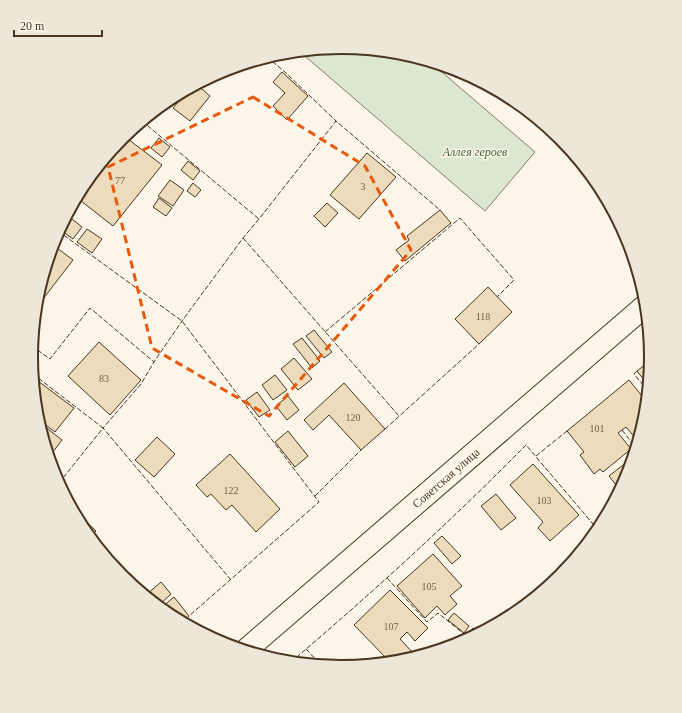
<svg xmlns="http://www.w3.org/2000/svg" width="682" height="713" viewBox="0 0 682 713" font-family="Georgia,serif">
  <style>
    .green { fill: #dce7d0; stroke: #887966 }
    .building { fill: #ecdcbc; stroke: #4a3520 }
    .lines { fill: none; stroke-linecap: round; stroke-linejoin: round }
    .tertiary-casing { stroke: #4a3520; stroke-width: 24 }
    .tertiary { stroke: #fbf6e9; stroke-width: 22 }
    .fence { stroke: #4a3520; stroke-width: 1; stroke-dasharray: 5 2; stroke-linecap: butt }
    .marked { fill: none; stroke: #e8590c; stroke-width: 3; stroke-dasharray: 8 5; stroke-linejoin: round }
    .labels { text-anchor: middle; stroke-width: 3; stroke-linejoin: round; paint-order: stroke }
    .number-label { font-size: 10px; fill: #725f47 }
    .park-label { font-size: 12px; font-style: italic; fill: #436837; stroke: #fbf6e9 }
    .street-label { font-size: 12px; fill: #4a3520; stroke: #fbf6e9 }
    .rim { fill: none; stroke: #4a3520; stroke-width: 2 }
  </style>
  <rect width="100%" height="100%" fill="#fbf6e9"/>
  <path class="green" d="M341,47L402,53L429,61L535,152L485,211L299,51Z"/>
  <g class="building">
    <path d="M282,72L308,96L287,120L273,106L285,93L273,82Z"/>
    <path d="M196,84L210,96L190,121L173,108L190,88Z"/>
    <path d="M124,136L162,165L113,226L76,197Z"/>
    <path d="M159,138L170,147L162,157L151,148Z"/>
    <path d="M367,153L396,177L359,219L330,195Z"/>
    <path d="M188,161L200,171L193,180L181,170Z"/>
    <path d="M170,180L184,190L173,206L158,196Z"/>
    <path d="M193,183L201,190L195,197L187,191Z"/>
    <path d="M159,198L172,208L166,216L153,207Z"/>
    <path d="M327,203L338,213L325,227L314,216Z"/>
    <path d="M440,210L451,223L405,261L396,250L409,240L407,236Z"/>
    <path d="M67,215L82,227L73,239L59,229Z"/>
    <path d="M87,229L102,239L92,253L77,242Z"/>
    <path d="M53,245L73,260L36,308L37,296Z"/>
    <path d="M488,287L512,312L479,344L455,319Z"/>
    <path d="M314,330L332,352L324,358L306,336Z"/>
    <path d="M302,338L320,361L312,368L293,344Z"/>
    <path d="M99,342L141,380L110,415L68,376Z"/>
    <path d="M294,358L312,379L298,390L281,369Z"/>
    <path d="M651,360L648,385L637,371Z"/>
    <path d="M275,375L287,390L273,400L262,385Z"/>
    <path d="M629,380L642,396L647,391V392L645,417L638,441L626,427L618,433L631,449L603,472L600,469L594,474L580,455L584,452L567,431Z"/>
    <path d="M38,381L74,408L55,432L38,419L34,386Z"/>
    <path d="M344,383L385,429L361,450L329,415L313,430L304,420Z"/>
    <path d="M257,392L270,410L259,417L246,400Z"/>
    <path d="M288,396L299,410L287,420L276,406Z"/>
    <path d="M39,422L62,440L49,457Z"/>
    <path d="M288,431L308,456L295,467L275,442Z"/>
    <path d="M157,437L175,454L154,477L135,460Z"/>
    <path d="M230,454L280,509L256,532L232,505L226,510L211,494L207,497L196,485Z"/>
    <path d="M628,461L630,465L627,475L620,490L609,476Z"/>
    <path d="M533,464L579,515L550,541L538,528L543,522L510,485Z"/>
    <path d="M496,494L516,518L501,530L481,506Z"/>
    <path d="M73,509L96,531L90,537L83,529Z"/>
    <path d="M442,536L461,556L452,564L434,543Z"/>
    <path d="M433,554L462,586L450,596L457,604L445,615L437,606L425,618L397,586Z"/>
    <path d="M161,582L171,594L158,606L146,595Z"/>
    <path d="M390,590L428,628L415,641L407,632L400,639L416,656L401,661L390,662L354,625Z"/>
    <path d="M174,597L189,616L183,622L169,614L161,608Z"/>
    <path d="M454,613L469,626L464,633L448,620Z"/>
    <path d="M473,628L480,632L470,637L468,636Z"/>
  </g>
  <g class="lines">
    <g class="tertiary-casing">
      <path id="tertiary" d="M246,650L646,305"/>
    </g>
    <use href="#tertiary" class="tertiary"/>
    <g class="fence">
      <path d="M267,57L285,72L336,121L440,210"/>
      <path d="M142,121L259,219"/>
      <path d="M58,231L182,321L319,502L189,616"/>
      <path d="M243,238L399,416"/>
      <path d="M325,332L460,218L514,280L497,297"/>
      <path d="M32,346L50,359L90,308L154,362"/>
      <path d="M637,371L634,374L648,391"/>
      <path d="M33,374L103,428L59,483"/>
      <path d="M385,429L479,344"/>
      <path d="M622,430L636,448"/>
      <path d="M536,456L567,431"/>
      <path d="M315,496L361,450"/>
      <path d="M387,578L427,622L438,613L469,638"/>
      <path d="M231,580L103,428L141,384L154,362L182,321L243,238L259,219L336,121"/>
      <path d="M306,649L320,664"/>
      <path d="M291,662C372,593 451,521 526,445L598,530"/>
    </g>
  </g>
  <path class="marked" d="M253,97L365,166L411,250L269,416L152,348L108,167Z"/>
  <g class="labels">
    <g class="number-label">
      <text x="120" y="184">77</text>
      <text x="363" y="190">3</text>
      <text x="483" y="320">118</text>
      <text x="104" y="382">83</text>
      <text x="353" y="421">120</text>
      <text x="597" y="432">101</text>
      <text x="231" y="494">122</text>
      <text x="544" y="504">103</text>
      <text x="429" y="590">105</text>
      <text x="391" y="630">107</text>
    </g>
    <g class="park-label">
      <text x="475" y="156">Аллея героев</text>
    </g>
    <g class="street-label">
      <text transform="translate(446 478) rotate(-41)" y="4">Советская улица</text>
    </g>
  </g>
  <path d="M0 0H682V713H0ZM38 357a303 303 0 1 1 606 0a303 303 0 1 1-606 0Z" fill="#ede7d9" fill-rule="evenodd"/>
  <path class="rim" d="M38 357a303 303 0 1 1 606 0a303 303 0 1 1-606 0Z"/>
  <path d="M14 30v6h88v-6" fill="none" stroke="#4a3520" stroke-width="2"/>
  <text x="20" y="30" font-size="12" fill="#4a3520" stroke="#fbf6e9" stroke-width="3" paint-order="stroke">20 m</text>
</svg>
